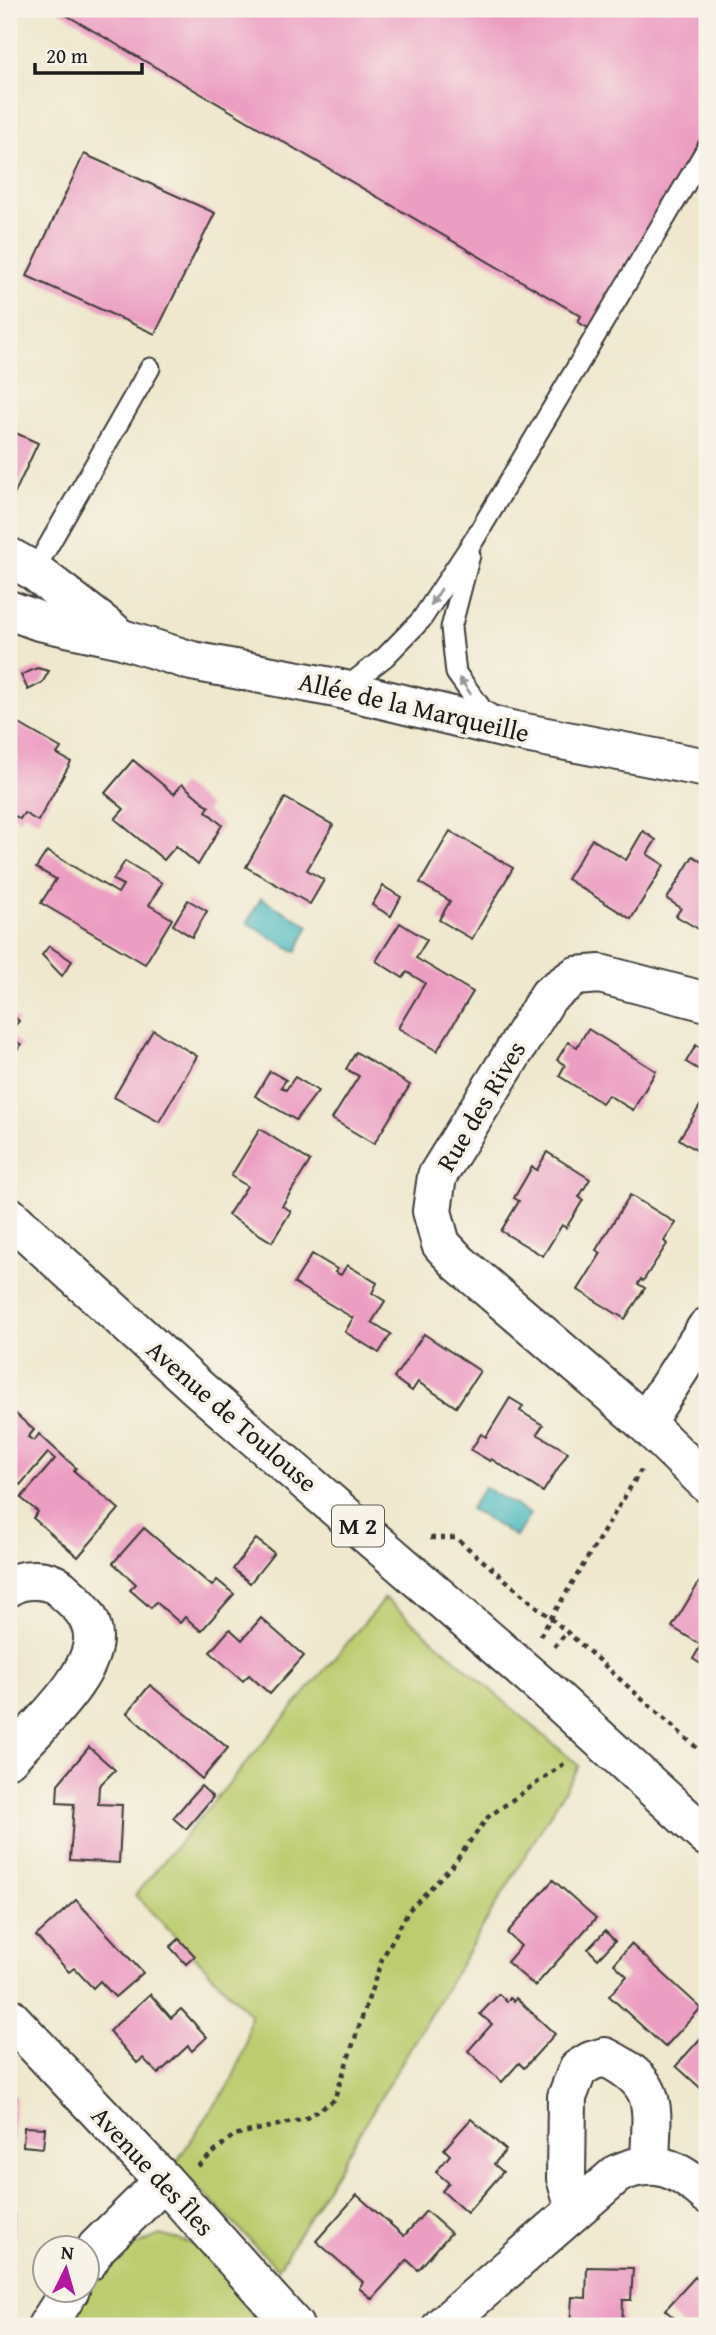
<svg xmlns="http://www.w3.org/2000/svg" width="716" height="2335" viewBox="0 0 716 2335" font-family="'Gentium Book Plus',serif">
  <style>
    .green { fill: #bccc6e; stroke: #6c7445; stroke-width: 2 }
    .water { fill: #47b7be; stroke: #326a6d; stroke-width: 2 }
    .building { fill: #ec9dc2 }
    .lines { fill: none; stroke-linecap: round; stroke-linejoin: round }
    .lane-casing { stroke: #3c3b37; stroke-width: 23 }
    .street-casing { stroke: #3c3b37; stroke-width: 42 }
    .secondary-casing { stroke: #3c3b37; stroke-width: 42 }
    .primary-casing { stroke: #3c3b37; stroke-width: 42 }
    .path { stroke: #3c3b37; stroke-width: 4.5; stroke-dasharray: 5 5; stroke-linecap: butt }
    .lane { stroke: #fff; stroke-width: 19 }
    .street { stroke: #fff; stroke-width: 38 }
    .secondary { stroke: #fff; stroke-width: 38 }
    .primary { stroke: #fff; stroke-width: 38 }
    .oneway { fill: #999 }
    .labels { text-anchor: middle; stroke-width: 7; stroke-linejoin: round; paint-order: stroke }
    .shield { fill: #f7f3e8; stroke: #5e5c59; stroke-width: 2 }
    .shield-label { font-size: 24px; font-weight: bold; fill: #1c1c1c }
    .street-label { font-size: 26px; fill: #1c1c1c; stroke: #f7f3e8 }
  </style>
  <rect width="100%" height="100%" fill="#f7f3e8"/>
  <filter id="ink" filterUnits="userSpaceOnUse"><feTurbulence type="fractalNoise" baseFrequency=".0143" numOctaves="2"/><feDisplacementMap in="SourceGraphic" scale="14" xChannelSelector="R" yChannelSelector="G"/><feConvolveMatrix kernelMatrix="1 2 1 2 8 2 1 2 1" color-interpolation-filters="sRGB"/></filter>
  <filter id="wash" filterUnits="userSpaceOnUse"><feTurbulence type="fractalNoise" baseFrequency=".00686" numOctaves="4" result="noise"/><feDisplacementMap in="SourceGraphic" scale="28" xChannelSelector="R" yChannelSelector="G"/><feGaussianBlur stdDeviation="1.57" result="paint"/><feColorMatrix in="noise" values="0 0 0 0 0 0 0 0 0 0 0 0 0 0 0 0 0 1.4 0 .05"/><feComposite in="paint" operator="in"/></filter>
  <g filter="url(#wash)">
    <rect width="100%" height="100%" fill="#efe8ce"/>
    <g class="green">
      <path d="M385,1598L579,1766L278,2269L175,2164L232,2080L245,2047L250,2014L135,1895Z"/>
      <path d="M160,2235L202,2246L279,2326H65L108,2257Z"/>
    </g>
    <g class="water">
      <path d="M261,898L309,926L296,952L247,923Z"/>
      <path d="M484,1487L530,1514L516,1537L470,1509Z"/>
    </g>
    <g id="blocks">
      <g class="building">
        <path d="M56,9H707V128L590,329L578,322L581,316Z"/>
        <path d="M84,154L215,213L155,334L27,276Z"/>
        <path d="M9,430L38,443L13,497L9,495Z"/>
        <path d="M37,668L49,671L42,683L28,690L21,675Z"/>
        <path d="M9,718L61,748L57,754L71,762L38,821L24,813L20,819L9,813Z"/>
        <path d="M133,760L174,794L182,784L209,807L206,811L222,825L198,865L176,846L164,860L115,819L124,809L105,793Z"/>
        <path d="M285,798L333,825L307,870L324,880L310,904L246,867Z"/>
        <path d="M450,831L513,868L472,939L439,920L450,901L420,883Z"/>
        <path d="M643,831L656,840L647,854L664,865L631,919L567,879L592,839L626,860Z"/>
        <path d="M47,851L118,893L123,885L113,880L125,861L162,883L149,905L172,919L145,964L41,903L56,879L36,868Z"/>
        <path d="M693,856L707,865V922L702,931L676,916L681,908L667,899Z"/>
        <path d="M383,886L401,897L391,916L372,905Z"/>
        <path d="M188,900L207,911L192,937L173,925Z"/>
        <path d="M400,923L427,940L416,958L473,992L437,1051L398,1028L425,983L407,972L403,978L376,961Z"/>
        <path d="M49,946L72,961L62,976L42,955Z"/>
        <path d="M9,1012L19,1021L9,1032Z"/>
        <path d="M588,1029L656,1071L633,1110L608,1095L602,1103L559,1076L565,1065L557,1060L568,1042L577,1047Z"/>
        <path d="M153,1030L197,1056L159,1122L114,1097Z"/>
        <path d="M9,1034L21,1045L9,1059Z"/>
        <path d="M696,1045L707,1053V1061L701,1071L686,1062Z"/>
        <path d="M356,1052L410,1085L374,1144L332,1119L359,1076L346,1069Z"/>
        <path d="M270,1071L286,1080L281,1087L286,1090L295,1077L318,1091L296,1120L255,1096Z"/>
        <path d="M707,1095V1157L679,1139Z"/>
        <path d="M260,1129L310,1161L282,1206L291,1211L272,1242L228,1215L247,1186L231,1176Z"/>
        <path d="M547,1152L590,1179L579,1197L583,1200L566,1228L562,1225L543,1256L501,1231L519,1201L514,1198L532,1167L537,1170Z"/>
        <path d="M630,1195L676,1223L664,1241L667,1244L643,1281L641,1279L638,1284L645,1288L625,1319L578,1290L601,1253L596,1250Z"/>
        <path d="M312,1254L337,1269L335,1272L341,1275L347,1265L377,1283L372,1293L385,1301L372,1322L391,1334L379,1353L345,1332L353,1318L294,1283Z"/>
        <path d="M424,1334L480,1371L456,1407L418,1382L412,1391L394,1378Z"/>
        <path d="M510,1398L523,1406L520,1411L543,1425L537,1434L568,1452L543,1492L491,1459L490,1461L471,1450L481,1434L486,1437Z"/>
        <path d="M9,1408L34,1430L28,1437L34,1441L39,1434L76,1468L74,1471L119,1509L78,1557L33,1518L38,1512L21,1498L55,1459L48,1453L20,1485L9,1475Z"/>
        <path d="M144,1528L212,1586L217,1580L234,1594L201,1631L185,1617L180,1623L156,1602L151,1608L130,1590L136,1584L113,1563Z"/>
        <path d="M256,1539L274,1553L250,1583L233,1569Z"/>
        <path d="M703,1576L707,1579V1668L693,1659L701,1645L672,1627Z"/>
        <path d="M261,1618L304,1656L270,1694L249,1675L243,1681L210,1652L230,1629L242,1640Z"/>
        <path d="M150,1685L228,1748L202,1779L127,1713Z"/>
        <path d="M89,1747L115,1770L99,1786L98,1804L122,1805L119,1863L70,1860L74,1804L57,1803L58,1784Z"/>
        <path d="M201,1786L213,1797L186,1829L173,1818Z"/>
        <path d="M553,1880L596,1918L535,1986L507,1962L521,1946L507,1933Z"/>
        <path d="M76,1900L143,1973L115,1997L100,1981L93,1988L74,1968L69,1972L36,1936Z"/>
        <path d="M605,1931L615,1941L598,1959L588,1949Z"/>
        <path d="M179,1939L195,1956L186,1964L170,1947Z"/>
        <path d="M631,1944L701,2008L665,2047L609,1996L627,1976L614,1964Z"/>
        <path d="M150,1994L171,2018L181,2009L207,2037L192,2051L188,2046L158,2074L143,2058L137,2063L109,2031Z"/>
        <path d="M499,1994L507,2002L510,1998L514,2001L516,1998L555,2034L524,2068L519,2063L502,2082L468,2051L492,2024L480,2014Z"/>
        <path d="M707,2031V2094L676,2066Z"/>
        <path d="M9,2095L16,2096L12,2142L9,2141Z"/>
        <path d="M471,2119L506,2150L494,2164L503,2172L467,2213L442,2191L449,2183L436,2172L450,2155L444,2149Z"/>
        <path d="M24,2127L45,2128L43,2148L23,2146Z"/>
        <path d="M357,2195L404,2236L426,2211L451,2233L418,2270L407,2260L372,2299L359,2288L363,2282L316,2241Z"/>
        <path d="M9,2213H15L13,2269H9Z"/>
        <path d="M587,2267L633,2268L631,2300H623L622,2326H570L572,2297L586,2298Z"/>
        <path d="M695,2277L707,2287V2326H683L665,2310Z"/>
      </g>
    </g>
  </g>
  <g filter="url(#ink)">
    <use href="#blocks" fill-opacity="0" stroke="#3c3b37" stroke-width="2"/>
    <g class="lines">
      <g class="lane-casing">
        <g id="lane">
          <path d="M470,555L451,628L456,673L482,709L494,717"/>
          <path d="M34,571L150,368"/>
          <path d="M341,686L354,681L385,657L421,620L474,540L707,148"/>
        </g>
      </g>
      <g class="street-casing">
        <g id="street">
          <path d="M707,1002L600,974L576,976L549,995L437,1176L432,1211L441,1244L459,1263L645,1423L707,1483"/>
          <path d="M645,1423L707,1327"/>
          <path d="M9,1587C22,1577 48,1578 60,1588C72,1599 86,1609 91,1625C106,1667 35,1729 9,1758"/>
          <path d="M9,2017L164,2181L294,2326"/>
          <path d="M575,2209L566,2178L567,2097L578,2069L591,2061L605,2057C662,2085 651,2107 650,2164"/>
          <path d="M88,2262L97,2247L164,2181"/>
          <path d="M47,2326L70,2290"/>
          <path d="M442,2326L617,2174C655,2156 678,2169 707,2194"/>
        </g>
      </g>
      <g class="secondary-casing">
        <g id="secondary">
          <path d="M9,557L34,571L112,631"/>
          <path d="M9,610L39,621L122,639L192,661L336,688L515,731L707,768"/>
        </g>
      </g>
      <g class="primary-casing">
        <path id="primary" d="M9,1216L199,1389L544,1688L707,1837"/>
      </g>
      <g class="path">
        <path d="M430,1538H456L567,1632L707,1757"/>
        <path d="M540,1636L641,1470"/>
        <path d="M554,1647L567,1632"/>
        <path d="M198,2166L234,2135L305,2119L334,2100L382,1959L409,1910L452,1866L488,1817L568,1761"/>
      </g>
      <use href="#lane" class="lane"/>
      <use href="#street" class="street"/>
      <use href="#secondary" class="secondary"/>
      <use href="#primary" class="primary"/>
    </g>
    <defs><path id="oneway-solid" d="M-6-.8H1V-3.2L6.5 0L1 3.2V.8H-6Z" transform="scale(1.75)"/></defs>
    <g class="oneway">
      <use href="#oneway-solid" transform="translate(436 597) rotate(123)"/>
      <use href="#oneway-solid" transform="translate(465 686) rotate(-125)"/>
    </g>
  </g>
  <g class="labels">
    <rect class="shield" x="332" y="1505.5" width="52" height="41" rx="5"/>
    <g class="shield-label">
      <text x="358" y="1534">M 2</text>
    </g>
    <g class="street-label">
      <text transform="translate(414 707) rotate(13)" y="9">Allée de la Marqueille</text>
      <text transform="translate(481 1106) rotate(-59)" y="9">Rue des Rives</text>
      <text transform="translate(232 1416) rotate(41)" y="9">Avenue de Toulouse</text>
      <text transform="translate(153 2171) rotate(47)" y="9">Avenue des Îles</text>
    </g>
  </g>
  <rect width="716" height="2335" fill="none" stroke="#f7f3e8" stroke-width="35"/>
  <g transform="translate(66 2269) rotate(5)"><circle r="33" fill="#f7f3e8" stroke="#9f9d96" stroke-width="2"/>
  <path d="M0-5L12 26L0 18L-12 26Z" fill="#b5179e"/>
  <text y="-10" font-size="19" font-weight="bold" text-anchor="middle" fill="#1c1c1c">N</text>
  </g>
  <path d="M35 63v10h107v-10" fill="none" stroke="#1c1c1c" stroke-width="3.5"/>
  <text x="46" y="63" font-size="21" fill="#1c1c1c" stroke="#f7f3e8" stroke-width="5" paint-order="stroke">20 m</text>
</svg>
